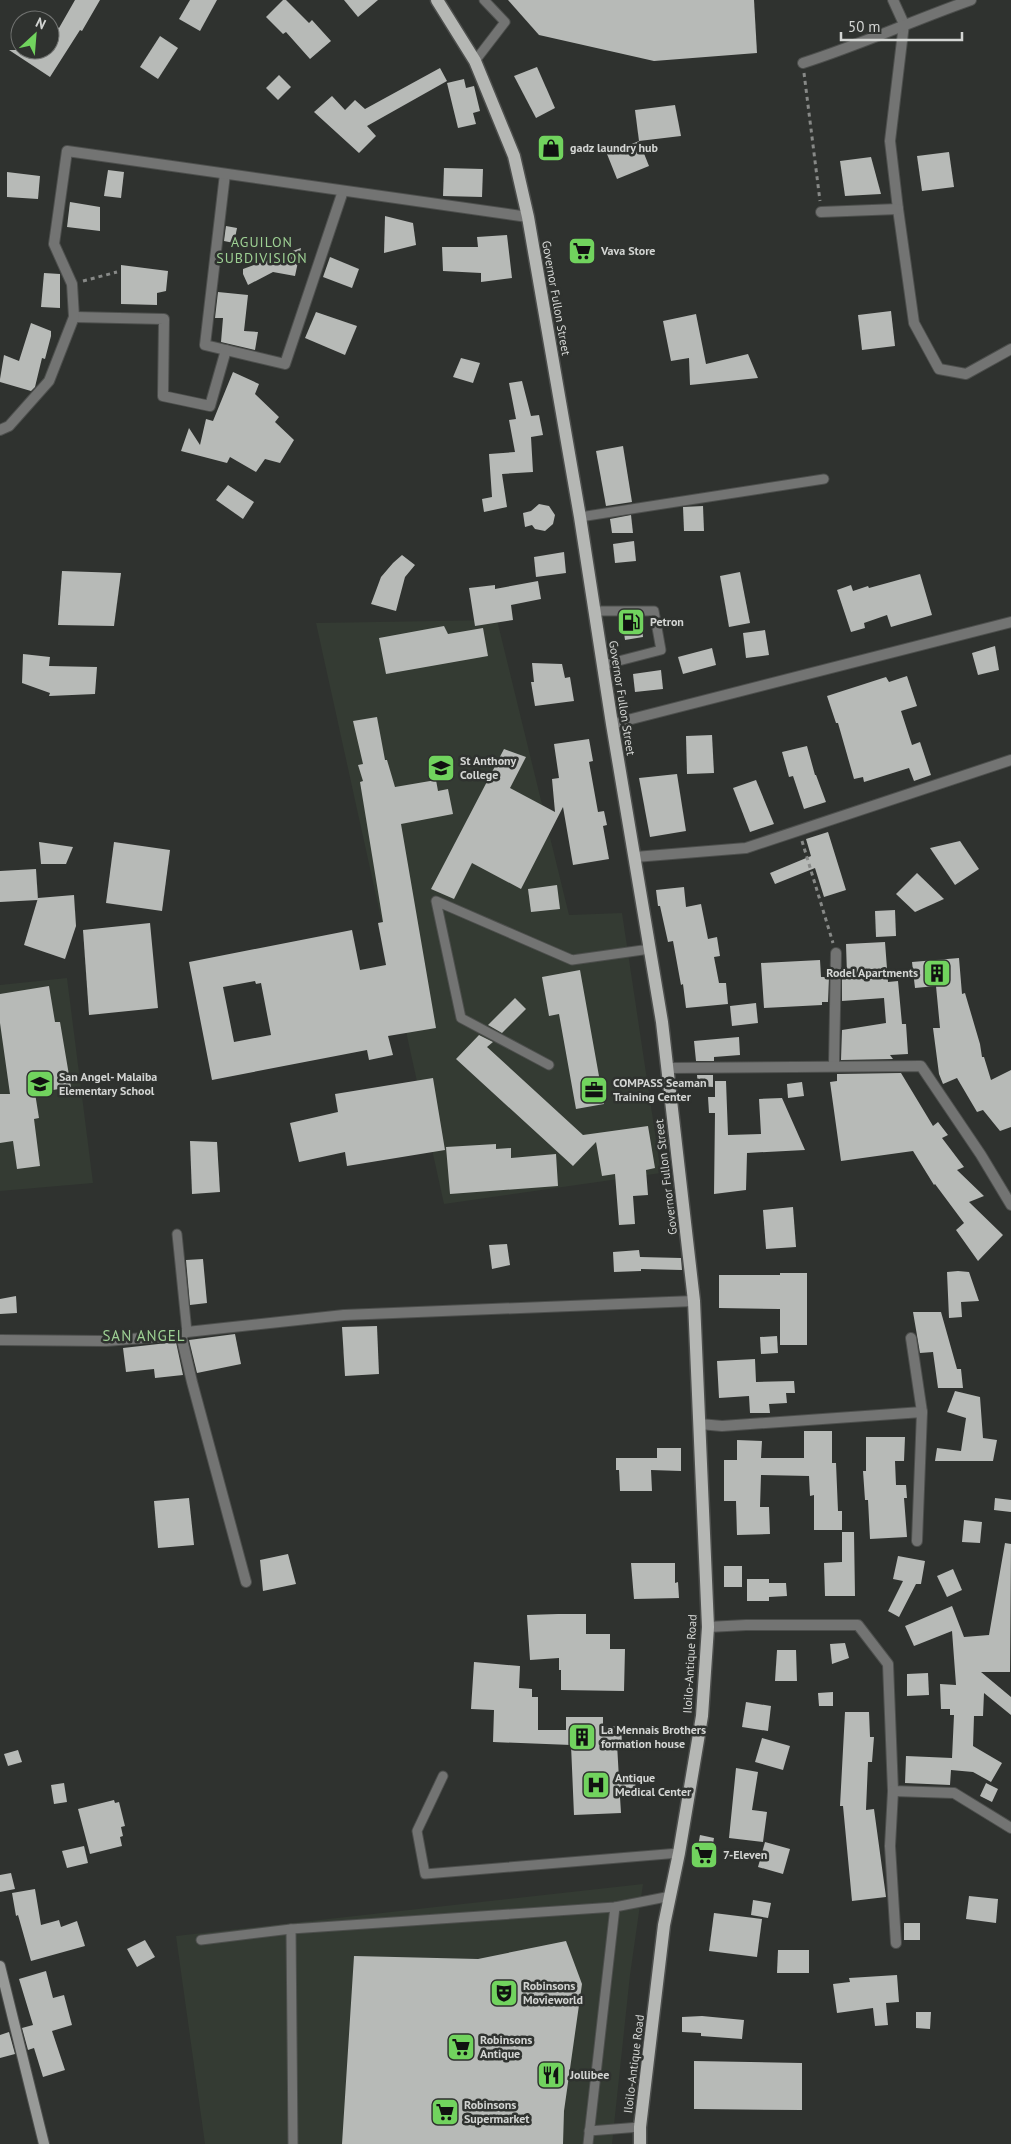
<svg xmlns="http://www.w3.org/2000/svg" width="1011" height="2144" viewBox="0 0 1011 2144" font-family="'PT Sans',sans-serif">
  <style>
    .built { fill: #343b33 }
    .building { fill: #b7bab7; fill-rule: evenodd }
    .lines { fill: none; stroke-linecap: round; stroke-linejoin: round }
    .lane-casing { stroke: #4d4f4d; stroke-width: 11 }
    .street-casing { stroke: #4d4f4d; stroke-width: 12 }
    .secondary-casing { stroke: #4d4f4d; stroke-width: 12 }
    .primary-casing { stroke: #4d4f4d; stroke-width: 15 }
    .path { stroke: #878987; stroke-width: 3; stroke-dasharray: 4 4; stroke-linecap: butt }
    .lane { stroke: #737473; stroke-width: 9 }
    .street { stroke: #737473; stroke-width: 10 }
    .secondary { stroke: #989a98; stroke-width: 10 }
    .primary { stroke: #b5b7b4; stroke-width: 12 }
    .labels { text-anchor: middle; stroke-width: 5; stroke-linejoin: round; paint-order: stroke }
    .poi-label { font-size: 12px; font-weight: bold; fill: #d3d5d3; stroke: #2f322f; text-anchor: start }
    .street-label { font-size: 12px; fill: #d3d5d3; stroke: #2f322f }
    .neighbourhood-label { font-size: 14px; letter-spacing: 1px; fill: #9ed194; stroke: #2f322f }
    .quarter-label { font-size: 15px; letter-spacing: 1px; fill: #9ed194; stroke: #2f322f }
  </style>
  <rect width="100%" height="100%" fill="#2f322f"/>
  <g class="built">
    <path d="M497,620L569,915L622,913L661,1173L444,1204L316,623Z"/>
    <path d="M67,978L93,1183L0,1191V985Z"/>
    <path d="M643,1884L630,1975L612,2144H205L176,1936Z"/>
  </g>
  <g class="building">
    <path d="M75,0H100L82,31L80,30L50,77L9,50H50V22L59,28Z"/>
    <path d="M190,0H217L200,31L179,19Z"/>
    <path d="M283,0H286L309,23L312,20L331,41L310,59L286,32L283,34L266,17Z"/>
    <path d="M344,0H378L358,17Z"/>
    <path d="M508,0H754L757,53L654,61L539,35Z"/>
    <path d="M160,36L178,48L158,79L140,67Z"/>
    <path d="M537,67L555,108L536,118L514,76Z"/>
    <path d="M440,68L447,81L367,126L376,136L359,153L314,112L332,96L345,110L355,100L365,109Z"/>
    <path d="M279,75L291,87L278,100L266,88Z"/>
    <path d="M464,79L466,88L474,86L480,111L473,113L476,124L458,128L447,83Z"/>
    <path d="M675,105L681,136L639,141L635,110Z"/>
    <path d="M639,141L649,166L617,179L607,154Z"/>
    <path d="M949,152L954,187L922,191L917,156Z"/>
    <path d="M871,157L881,194L845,196L840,161Z"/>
    <path d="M444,168L483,169L482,197L443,196Z"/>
    <path d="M108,170L124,172L121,198L104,196Z"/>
    <path d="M7,172L40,176L38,199L7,197Z"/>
    <path d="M70,202L100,207V231L67,227Z"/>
    <path d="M385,216L413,223L416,245L384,253Z"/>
    <path d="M226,226L237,228L234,243L224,241Z"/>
    <path d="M507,235L512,278L481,282V273L443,271L442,247H478L477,237Z"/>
    <path d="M301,248L295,276L273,272L248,285L243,274V269Z"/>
    <path d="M330,257L359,269L352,288L323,277Z"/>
    <path d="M121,265L168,271L166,291L157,293V305L121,304Z"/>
    <path d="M44,273L60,274V308L41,307Z"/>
    <path d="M218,292L248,295L244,331L258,332L255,350L221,342L223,318H215Z"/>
    <path d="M891,311L895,346L862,350L858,315Z"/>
    <path d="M316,312L357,326L345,355L305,338Z"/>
    <path d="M696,314L706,364L748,354L758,378L690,385L689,358L671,361L663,321Z"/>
    <path d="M31,323L51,331V336L45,359L42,358L35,387L31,391L0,382V379L4,355L19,361Z"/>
    <path d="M461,358L480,363L473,383L453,377Z"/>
    <path d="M233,372L259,384L255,394L279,417L275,422L294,440L280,463L265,459L256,472L230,457L227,463L181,451L189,428L200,445L206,419L213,421Z"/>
    <path d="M522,381L531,416L539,415L543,435L531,437L533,472L502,474L507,507L484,512L482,499L492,497L489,454L515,452L509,420L516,419L509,383Z"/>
    <path d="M623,446L632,502L606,506L596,451Z"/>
    <path d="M228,485L254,502L243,519L216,500Z"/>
    <path d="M539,504L549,506L555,515L553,524L545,531L535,529L532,525L525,527L523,513L531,511Z"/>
    <path d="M703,506L704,531H684L683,507Z"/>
    <path d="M631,515L633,533H612L610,519Z"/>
    <path d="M634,541L636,561L615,563L613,544Z"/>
    <path d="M564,552L566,573L536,577L534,557Z"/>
    <path d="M402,555L415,565L405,577L396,611L371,604L381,577L393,563Z"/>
    <path d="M62,571L121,573L114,626L58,625Z"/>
    <path d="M740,572L750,623L729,627L720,576Z"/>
    <path d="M920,574L932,615L891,627L887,615L864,623L865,628L851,632L837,590L851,585L853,591L868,586L869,588Z"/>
    <path d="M538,581L541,599L511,605L513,620L475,626L469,588L495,585V589Z"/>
    <path d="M641,617L643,637L625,640L622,619Z"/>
    <path d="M444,626L448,634L483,628L488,656L386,674L379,638Z"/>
    <path d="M765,630L769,655L746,658L743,633Z"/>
    <path d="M995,646L999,670L978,675L972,653Z"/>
    <path d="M712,648L716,665L683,674L678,657Z"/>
    <path d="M23,654L50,657L49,666L97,667L95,694L49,696L50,693L22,683Z"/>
    <path d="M532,663L562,664L565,678L570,677L574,701L535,706L531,682H534Z"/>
    <path d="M661,670L663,689L635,692L633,674Z"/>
    <path d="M907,676L917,706L901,711L912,745L920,742L931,775L914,781L909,768L864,782L863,777L854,779L838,723H836L827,696L886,677L889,682Z"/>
    <path d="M377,717L385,760H387L395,787L436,780L438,791L448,789L453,814L401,824L436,1028L388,1036L393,1055L369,1060L367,1050L212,1080L189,962L352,930L360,970L386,965L378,923L383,922L360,782L363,781L358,765L363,764L353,721ZM255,981L256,984L261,983L271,1035L234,1042L223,987Z"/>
    <path d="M712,735L714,773L687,774L686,736Z"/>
    <path d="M589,739L593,761L589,762L598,812L604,811L607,825L603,826L609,859L573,865L563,807L521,889L472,863L454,899L431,889L504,749L526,757L510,788L555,812L552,779L559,778L554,744Z"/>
    <path d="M807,746L815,775H816L826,802L804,809L793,776L789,777L782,752Z"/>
    <path d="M677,774L686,831L650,837L639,778Z"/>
    <path d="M756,780L774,824L750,832L733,788Z"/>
    <path d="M828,832L846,890L824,897L815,868L775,884L770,873L811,856L806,839Z"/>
    <path d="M960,841L979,869L955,885L930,848Z"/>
    <path d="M39,842L73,847L66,864H41Z"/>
    <path d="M114,842L170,850L162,911L106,903Z"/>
    <path d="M36,869L38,900L0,902V871Z"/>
    <path d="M917,873L944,899L915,912L896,894Z"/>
    <path d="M557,885L560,909L531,912L528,889Z"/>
    <path d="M684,887L686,907L701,904L708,939L717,937L720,956L714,957L719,983H726L728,1004L686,1008L683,984L681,985L673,941L668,942L660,906H658L656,890Z"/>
    <path d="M74,895L76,926L65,959L24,945L38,898Z"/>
    <path d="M895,910L896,936L876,937L875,911Z"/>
    <path d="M150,923L158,1008L89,1015L83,930Z"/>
    <path d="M885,942L888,982L898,981L902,1024H906L908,1054L890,1055L893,1059L841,1060L842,1030L886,1023L884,998L842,1001V976L847,975L846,944Z"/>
    <path d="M959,958L962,994L965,993L980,1044L982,1057H984L991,1080L1011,1070V1127L1000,1131L983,1110L977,1112L957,1078L943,1084L939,1074L933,1028H940L936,986L915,988L912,962Z"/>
    <path d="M820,960L821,977H829L828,1002H822V1005L764,1008L761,963Z"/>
    <path d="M580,970L604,1104L576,1109L559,1014L549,1016L542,977Z"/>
    <path d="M49,986L55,1022H60L71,1087L35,1093L39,1118L34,1119L40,1166L17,1169L13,1141L0,1143V1094H10L0,1023V994Z"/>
    <path d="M515,998L526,1009L502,1033L488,1025Z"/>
    <path d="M756,1003L758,1023L732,1026L730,1006Z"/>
    <path d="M479,1035L493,1042L487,1047L583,1135L648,1126L655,1168L646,1170L648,1195L633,1196L635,1224L619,1225L615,1174L602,1176L596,1142L573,1166L456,1059Z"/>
    <path d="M739,1037L740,1055L714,1057V1061H696L694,1041Z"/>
    <path d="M901,1073L933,1126L938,1122L948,1135L942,1138L964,1167L957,1170L984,1196L969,1202L1003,1235L978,1261L956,1230L964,1223L935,1184L934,1185L913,1151L841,1161L830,1082L837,1081V1074Z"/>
    <path d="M697,1075H713V1087L698,1086Z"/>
    <path d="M433,1078L445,1150L347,1166L345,1152L299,1162L290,1123L338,1112L335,1094Z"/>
    <path d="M715,1081H726L728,1135L761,1134L759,1099L782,1098L805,1150L747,1153L746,1190L714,1194L715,1113H709L708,1097H715Z"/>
    <path d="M802,1082L804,1096L788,1098L787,1084Z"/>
    <path d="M190,1141L217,1142L220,1192L192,1194Z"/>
    <path d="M496,1144V1149L511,1148V1158L556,1154L558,1186L450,1194L446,1147Z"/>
    <path d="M793,1207L796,1247L766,1249L763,1210Z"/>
    <path d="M507,1244L510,1265L492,1269L489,1245Z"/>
    <path d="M639,1250L640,1257L681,1258L682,1270L641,1269V1271L614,1272L613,1252Z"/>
    <path d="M203,1259L207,1303L190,1305L186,1260Z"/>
    <path d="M958,1271L969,1272L979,1301L961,1302L962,1317L949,1318L947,1272Z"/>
    <path d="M780,1273H807V1345H780V1309L719,1308V1275H780Z"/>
    <path d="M16,1296L17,1313L0,1314V1299Z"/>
    <path d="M913,1312H941L957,1369H961L963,1388H938L933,1352L920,1353Z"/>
    <path d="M377,1326L379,1374L345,1376L342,1327Z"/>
    <path d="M235,1334L241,1364L197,1373L189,1340Z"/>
    <path d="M777,1336L778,1353L761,1354L760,1337Z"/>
    <path d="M176,1342L183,1375L155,1378L154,1369L126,1372L123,1348Z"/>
    <path d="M755,1359L756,1382L794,1381L795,1393H786L787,1403L769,1404L770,1413H750L749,1396L719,1398L717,1361Z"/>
    <path d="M955,1391L980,1397L983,1438L997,1440L993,1461H935L937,1448L961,1451L966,1418L947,1412Z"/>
    <path d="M804,1431H832V1463H836L838,1511H842V1530H814V1495L810,1496L809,1476L761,1475L760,1507H769L770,1534L737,1535L736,1501H724V1460H737V1440L762,1441L761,1458H804Z"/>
    <path d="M866,1437H905L904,1461H895L896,1485H906L907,1498H904L907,1537L870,1539L868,1500H865L863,1471H866Z"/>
    <path d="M657,1448H681V1471L651,1470L652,1491H620L619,1470H616V1458H657Z"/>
    <path d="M189,1498L194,1545L158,1548L154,1501Z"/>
    <path d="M995,1498L1011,1500V1512L994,1510Z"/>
    <path d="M964,1520L982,1522L980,1543L962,1542Z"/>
    <path d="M842,1532H854L855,1596H825L824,1563L842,1562Z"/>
    <path d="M1005,1543L1011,1544L1010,1672H981L1011,1697V1715L984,1693L983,1716H974L973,1746L1002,1763L991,1782L973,1772L951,1770L950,1785L905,1783L906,1756L952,1758L954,1715H950V1709H941L940,1684L956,1685L952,1631L914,1646L905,1626L952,1606L964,1637L989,1635Z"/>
    <path d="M288,1554L296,1584L263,1591L260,1560Z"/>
    <path d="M898,1556L925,1561L921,1584H916L899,1617L888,1611L903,1581L893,1579Z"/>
    <path d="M631,1563H675V1583L678,1582L679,1598L634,1599Z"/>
    <rect x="724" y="1566" width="18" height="21"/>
    <path d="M953,1569L962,1590L947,1597L937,1576Z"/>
    <path d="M747,1579H769V1583H786L787,1596L769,1597V1601H747Z"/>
    <path d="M558,1614H586V1634H610V1649H625L624,1691L561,1690V1670H559V1658L530,1660L527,1615Z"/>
    <path d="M845,1643L849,1658L832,1664L830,1644Z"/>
    <path d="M777,1650H796L797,1681H775Z"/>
    <path d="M474,1662L520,1666L519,1688L532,1689V1697H538V1730H566V1717H603V1727L621,1726L622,1744H617L619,1779L635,1778L636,1796L620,1797L621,1813L574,1815L571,1745L493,1742L494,1710L471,1709Z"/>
    <path d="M928,1673L929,1695L907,1696V1674Z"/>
    <path d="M833,1692V1706H819L818,1693Z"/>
    <path d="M746,1702L771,1706L768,1731L742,1727Z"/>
    <path d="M845,1712H869L870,1737H874L872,1762H868L866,1810L874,1809L886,1897L852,1901L843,1806H840Z"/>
    <path d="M762,1738L790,1746L783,1770L755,1762Z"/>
    <path d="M18,1750L22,1762L8,1766L4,1754Z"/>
    <path d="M736,1768L758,1772L752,1810L767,1812L763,1842L729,1838Z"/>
    <path d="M64,1783L67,1802L54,1804L51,1785Z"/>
    <path d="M986,1783L998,1789L992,1802L980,1796Z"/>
    <path d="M114,1800L115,1803L119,1802L125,1826L121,1827L123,1836L120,1837L122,1846L90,1854L78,1809Z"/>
    <path d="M700,1835L714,1838L711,1855L697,1852Z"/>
    <path d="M765,1842L790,1849L783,1874L758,1867Z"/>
    <path d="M84,1846L88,1863L67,1868L62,1851Z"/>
    <path d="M11,1873L15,1889L0,1892V1875Z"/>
    <path d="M35,1889L41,1925L59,1920L61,1927L77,1921L85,1946L31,1961L18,1915L16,1916L12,1893Z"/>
    <path d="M969,1896L998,1899L996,1923L966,1919Z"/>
    <path d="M753,1900L771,1903L768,1918L751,1915Z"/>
    <path d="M714,1913L762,1919L757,1957L709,1951Z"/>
    <rect x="904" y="1923" width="16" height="17"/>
    <path d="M145,1940L155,1957L137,1967L127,1949Z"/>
    <path d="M566,1941L582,1984L564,2111L563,2144H342L354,1956L478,1959Z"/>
    <path d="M778,1950H809V1973H777Z"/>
    <path d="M46,1971L53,1998L64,1995L72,2025L52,2031L65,2070L43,2077L34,2048L28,2050L22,2028L33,2025L19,1979Z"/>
    <path d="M897,1975L899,2002L886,2003L888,2025L875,2026L873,2008L837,2013L833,1984L850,1982L849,1978Z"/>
    <path d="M916,2012H931L930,2029L916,2028Z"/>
    <path d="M702,2016L744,2020L742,2039L701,2036V2033L682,2032V2017Z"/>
    <path d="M9,2032L15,2054L0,2058V2035Z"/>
    <path d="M694,2061L802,2063V2110L694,2109Z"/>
  </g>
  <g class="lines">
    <g class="lane-casing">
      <g id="lane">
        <path d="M475,61L505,22L484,0"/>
        <path d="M580,517L824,479"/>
        <path d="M594,611H654L661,650L603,665"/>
        <path d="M549,1065L461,1018L436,901L572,960L650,949"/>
        <path d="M177,1234L187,1332"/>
        <path d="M443,1776L417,1831L425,1874L679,1853"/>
        <path d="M291,1929L293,2144"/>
        <path d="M201,1940L291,1929L615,1907L671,1896"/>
        <path d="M589,2131L640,2127"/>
        <path d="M588,2144L615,1907"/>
      </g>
    </g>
    <g class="street-casing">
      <g id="street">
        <path d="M893,0L904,24L890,141L898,209L914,323L939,369L966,374L1011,349"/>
        <path d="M803,63C860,45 914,20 971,0"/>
        <path d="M225,174L205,345L285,364L343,191"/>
        <path d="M821,212L898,209"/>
        <path d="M74,317L164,319L163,396L210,406L226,350"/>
        <path d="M0,430L9,426L49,381L74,317L72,284L54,244L67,151L528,217"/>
        <path d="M612,724L1011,622"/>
        <path d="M635,857L746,848L1011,760"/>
        <path d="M834,1065L836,953"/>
        <path d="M667,1068L921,1066L981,1155L1011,1205"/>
        <path d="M181,1335L192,1382L246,1582"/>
        <path d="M911,1338L922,1412"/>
        <path d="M0,1340L106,1341L181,1335L187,1332L344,1315L694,1301"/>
        <path d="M700,1424L722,1426L922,1412L917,1541"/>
        <path d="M708,1627L746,1625H858L888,1664L893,1791L954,1793L1011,1828"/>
        <path d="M893,1791L890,1846L896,1943"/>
      </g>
    </g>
    <g class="secondary-casing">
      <path id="secondary" d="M0,1966L44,2144"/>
    </g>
    <g class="primary-casing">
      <path id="primary" d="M437,0L475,61L514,156L528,217L580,517L612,724L662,1022L694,1301L708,1627L702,1716L679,1853L664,1925L640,2127V2144"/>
    </g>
    <g class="path">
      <path d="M804,73L820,201"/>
      <path d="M83,281L117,272"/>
      <path d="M802,841L833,943"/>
    </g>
    <use href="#lane" class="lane"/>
    <use href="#street" class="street"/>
    <use href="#secondary" class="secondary"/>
    <use href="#primary" class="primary"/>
  </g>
  <defs>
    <g id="shop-square" transform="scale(1.4375)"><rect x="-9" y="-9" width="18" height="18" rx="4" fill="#71d35e" stroke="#2f322f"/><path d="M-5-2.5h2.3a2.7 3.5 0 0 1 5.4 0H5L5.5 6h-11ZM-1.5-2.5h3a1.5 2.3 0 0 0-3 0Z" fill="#111"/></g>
    <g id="supermarket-square" transform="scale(1.4375)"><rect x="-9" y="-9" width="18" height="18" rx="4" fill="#71d35e" stroke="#2f322f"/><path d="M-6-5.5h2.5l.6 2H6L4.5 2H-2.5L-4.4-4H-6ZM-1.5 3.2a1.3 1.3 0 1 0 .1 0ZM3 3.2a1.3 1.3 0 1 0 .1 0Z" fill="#111"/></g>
    <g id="fuel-square" transform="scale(1.4375)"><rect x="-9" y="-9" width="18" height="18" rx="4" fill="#71d35e" stroke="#2f322f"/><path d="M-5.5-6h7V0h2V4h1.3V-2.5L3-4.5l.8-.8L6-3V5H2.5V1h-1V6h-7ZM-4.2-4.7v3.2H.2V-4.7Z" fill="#111"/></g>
    <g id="university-square" transform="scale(1.4375)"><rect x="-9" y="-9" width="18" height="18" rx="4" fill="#71d35e" stroke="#2f322f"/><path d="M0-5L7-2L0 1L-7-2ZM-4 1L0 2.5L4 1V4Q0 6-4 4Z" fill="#111"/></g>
    <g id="building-square" transform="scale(1.4375)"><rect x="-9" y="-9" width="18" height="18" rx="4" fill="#71d35e" stroke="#2f322f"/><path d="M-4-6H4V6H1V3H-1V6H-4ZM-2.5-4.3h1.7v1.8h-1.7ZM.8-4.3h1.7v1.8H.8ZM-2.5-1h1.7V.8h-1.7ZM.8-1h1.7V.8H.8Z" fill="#111"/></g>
    <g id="school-square" transform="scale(1.4375)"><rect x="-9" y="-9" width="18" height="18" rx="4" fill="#71d35e" stroke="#2f322f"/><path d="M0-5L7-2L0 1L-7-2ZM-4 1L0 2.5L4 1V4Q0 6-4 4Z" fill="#111"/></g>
    <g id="office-square" transform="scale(1.4375)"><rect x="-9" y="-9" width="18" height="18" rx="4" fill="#71d35e" stroke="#2f322f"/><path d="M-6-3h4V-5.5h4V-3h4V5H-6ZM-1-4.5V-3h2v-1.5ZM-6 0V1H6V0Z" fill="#111"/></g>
    <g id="hospital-square" transform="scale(1.4375)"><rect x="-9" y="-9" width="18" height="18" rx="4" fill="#71d35e" stroke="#2f322f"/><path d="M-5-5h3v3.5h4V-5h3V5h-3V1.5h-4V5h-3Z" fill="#111"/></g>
    <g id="theatre-square" transform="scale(1.4375)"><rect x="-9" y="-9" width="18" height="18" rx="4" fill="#71d35e" stroke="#2f322f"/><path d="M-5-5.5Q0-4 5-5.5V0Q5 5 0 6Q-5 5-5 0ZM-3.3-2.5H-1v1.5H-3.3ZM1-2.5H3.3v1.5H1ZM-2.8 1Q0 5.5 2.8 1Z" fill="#111"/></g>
    <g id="restaurant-square" transform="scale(1.4375)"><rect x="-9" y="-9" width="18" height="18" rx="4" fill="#71d35e" stroke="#2f322f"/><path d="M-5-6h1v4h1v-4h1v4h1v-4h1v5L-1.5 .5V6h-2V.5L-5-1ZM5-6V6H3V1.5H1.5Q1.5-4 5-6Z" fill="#111"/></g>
  </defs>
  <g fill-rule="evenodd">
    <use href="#shop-square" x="551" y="148"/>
    <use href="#supermarket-square" x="582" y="251"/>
    <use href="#fuel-square" x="631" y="622"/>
    <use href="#university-square" x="441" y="768"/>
    <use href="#building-square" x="937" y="973"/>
    <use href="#school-square" x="40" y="1084"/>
    <use href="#office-square" x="594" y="1090"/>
    <use href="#building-square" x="582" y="1737"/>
    <use href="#hospital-square" x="596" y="1785"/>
    <use href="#supermarket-square" x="704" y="1855"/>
    <use href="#theatre-square" x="504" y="1993"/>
    <use href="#supermarket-square" x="461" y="2047"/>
    <use href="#restaurant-square" x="551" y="2075"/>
    <use href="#supermarket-square" x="445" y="2112"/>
  </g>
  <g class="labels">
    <g class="poi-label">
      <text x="570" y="152">gadz laundry hub</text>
      <text x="601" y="255">Vava Store</text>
      <text x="650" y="626">Petron</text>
      <text x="460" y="765">St Anthony<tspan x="460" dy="14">College</tspan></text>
      <text x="918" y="977" text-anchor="end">Rodel Apartments</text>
      <text x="59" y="1081">San Angel- Malaiba<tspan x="59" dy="14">Elementary School</tspan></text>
      <text x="613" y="1087">COMPASS Seaman<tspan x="613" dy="14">Training Center</tspan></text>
      <text x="601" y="1734">La Mennais Brothers<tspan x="601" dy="14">formation house</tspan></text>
      <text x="615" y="1782">Antique<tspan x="615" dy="14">Medical Center</tspan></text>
      <text x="723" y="1859">7-Eleven</text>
      <text x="523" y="1990">Robinsons<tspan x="523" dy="14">Movieworld</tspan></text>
      <text x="480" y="2044">Robinsons<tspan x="480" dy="14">Antique</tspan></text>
      <text x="570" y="2079">Jollibee</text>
      <text x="464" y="2109">Robinsons<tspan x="464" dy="14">Supermarket</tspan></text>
    </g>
    <g class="street-label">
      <text transform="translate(556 298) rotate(80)" y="4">Governor Fullon Street</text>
      <text transform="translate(622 698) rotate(81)" y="4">Governor Fullon Street</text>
      <text transform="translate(666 1177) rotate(-97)" y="4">Governor Fullon Street</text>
      <text transform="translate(690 1664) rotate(-87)" y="4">Iloilo-Antique Road</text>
      <text transform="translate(634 2064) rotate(-83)" y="4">Iloilo-Antique Road</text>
    </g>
    <g class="neighbourhood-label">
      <text x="262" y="247">AGUILON<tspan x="262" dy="16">SUBDIVISION</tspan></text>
    </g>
    <g class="quarter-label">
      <text x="144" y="1341">SAN ANGEL</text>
    </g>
  </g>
  <g transform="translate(35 35) rotate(26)"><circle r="24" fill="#2f322f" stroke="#717371"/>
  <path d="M0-4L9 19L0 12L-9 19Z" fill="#71d35e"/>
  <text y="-8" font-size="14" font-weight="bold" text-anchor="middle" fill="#d3d5d3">N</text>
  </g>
  <path d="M841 32v8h121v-8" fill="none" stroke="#d3d5d3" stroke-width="2.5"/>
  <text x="848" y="32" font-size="15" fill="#d3d5d3" stroke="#2f322f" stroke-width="4" paint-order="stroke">50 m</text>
</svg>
